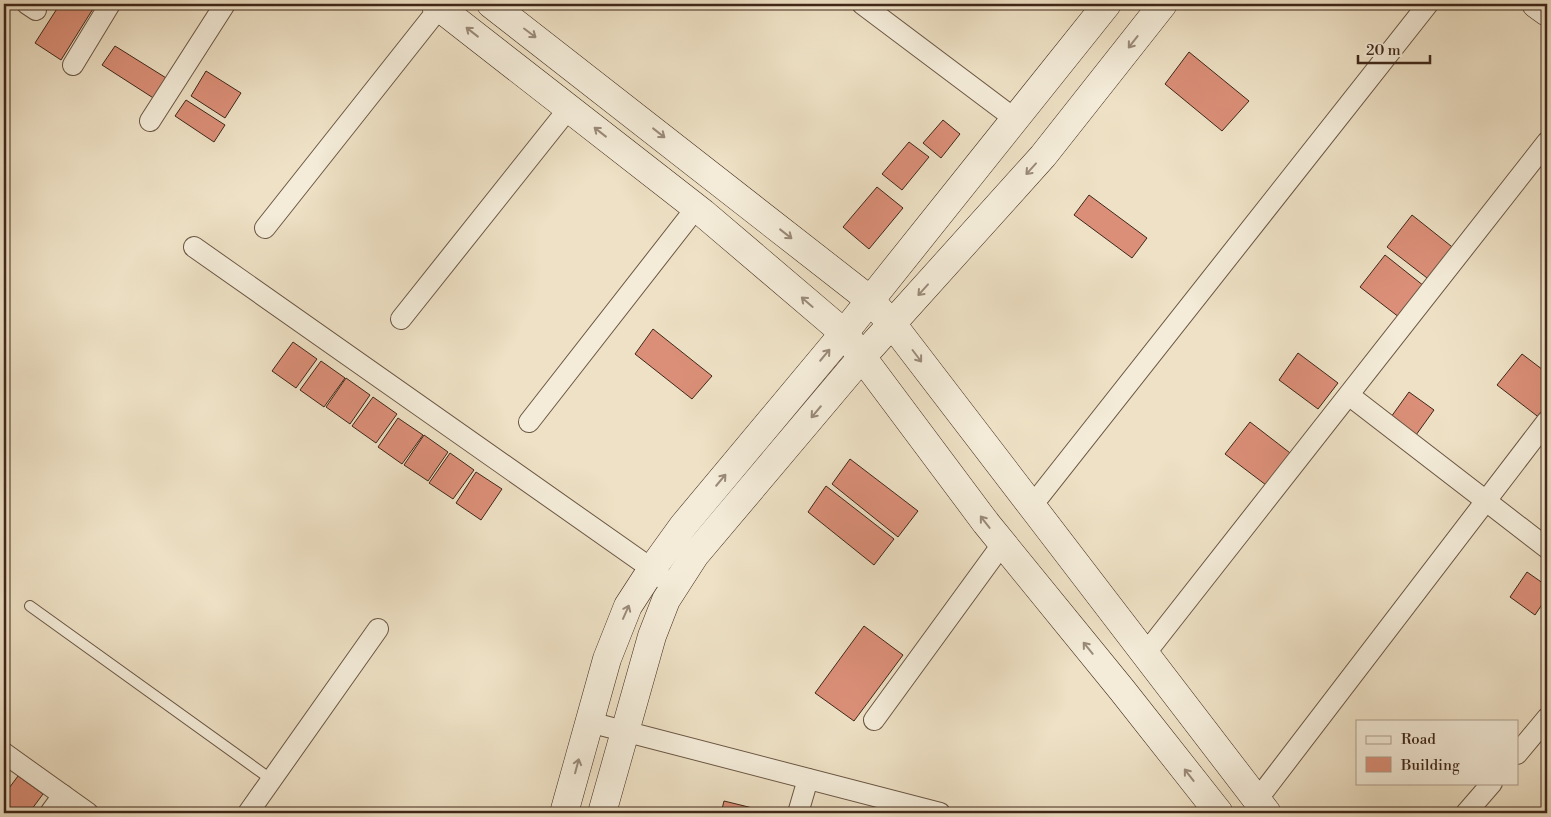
<svg xmlns="http://www.w3.org/2000/svg" width="1551" height="817" viewBox="0 0 1551 817" font-family="'Libre Bodoni',serif">
  <style>
    .building { fill: #db8f78; stroke: #3f2719 }
    .lines { fill: none; stroke-linecap: round; stroke-linejoin: round }
    .lane-casing { stroke: #6b5644; stroke-width: 12 }
    .street-casing { stroke: #6b5644; stroke-width: 22 }
    .secondary-casing { stroke: #3f2719; stroke-width: 29 }
    .lane { stroke: #f4ecd9; stroke-width: 10 }
    .street { stroke: #f4ecd9; stroke-width: 20 }
    .secondary { stroke: #f4ecd9; stroke-width: 28 }
    .oneway { stroke: #9a8a79 }
  </style>
  <rect width="100%" height="100%" fill="#eee1c5"/>
  <filter id="stains"><feTurbulence type="fractalNoise" baseFrequency=".004" numOctaves="4"/><feColorMatrix values="0 0 0 0 .2 0 0 0 0 .09 0 0 0 0 .02 0 0 0 .5 -.17"/></filter>
  <radialGradient id="worn" r=".72"><stop offset=".6" stop-color="#630" stop-opacity="0"/><stop offset="1" stop-color="#630" stop-opacity=".3"/></radialGradient>
  <g class="building">
    <path d="M60,4H96L61,60L35,43Z"/>
    <path d="M115,46L171,81L158,101L102,65Z"/>
    <path d="M1189,52L1249,101L1222,131L1165,84Z"/>
    <path d="M206,71L241,93L225,118L191,96Z"/>
    <path d="M186,100L225,125L214,142L175,116Z"/>
    <path d="M943,120L960,134L941,158L923,143Z"/>
    <path d="M909,142L929,157L902,190L882,174Z"/>
    <path d="M877,187L903,208L869,249L843,227Z"/>
    <path d="M1089,195L1147,238L1132,258L1074,215Z"/>
    <path d="M1412,215L1456,250L1431,281L1387,247Z"/>
    <path d="M1385,255L1429,290L1404,321L1360,287Z"/>
    <path d="M653,329L712,376L692,399L635,354Z"/>
    <path d="M293,342L317,359L296,388L272,371Z"/>
    <path d="M1298,353L1338,383L1318,409L1279,380Z"/>
    <path d="M1522,354L1547,373V412L1541,419L1497,385Z"/>
    <path d="M321,361L345,378L324,407L300,390Z"/>
    <path d="M346,378L370,395L350,424L326,407Z"/>
    <path d="M1409,392L1434,410L1416,435L1391,417Z"/>
    <path d="M373,397L397,414L376,443L352,426Z"/>
    <path d="M398,418L423,435L402,464L378,447Z"/>
    <path d="M1250,422L1294,456L1270,488L1225,454Z"/>
    <path d="M424,435L448,452L428,481L404,465Z"/>
    <path d="M450,453L474,470L453,499L429,483Z"/>
    <path d="M850,459L918,511L898,537L832,484Z"/>
    <path d="M476,472L502,489L481,520L456,503Z"/>
    <path d="M826,486L894,539L874,565L808,512Z"/>
    <path d="M1527,572L1547,586V597L1535,615L1510,597Z"/>
    <path d="M864,626L903,655L854,721L815,693Z"/>
    <path d="M18,776L43,794L29,813H4V795Z"/>
    <path d="M724,801L773,813H721Z"/>
  </g>
  <g class="lines">
    <g class="lane-casing">
      <path id="lane" d="M30,606L272,780"/>
    </g>
    <g class="street-casing">
      <g id="street">
        <path d="M27,4L36,10"/>
        <path d="M862,4L1015,119"/>
        <path d="M73,65L110,4"/>
        <path d="M150,121L225,4"/>
        <path d="M265,228L440,7"/>
        <path d="M194,247L652,569L674,588"/>
        <path d="M401,319L569,108"/>
        <path d="M1350,396L1547,548"/>
        <path d="M529,422L696,208"/>
        <path d="M1031,507L1428,4"/>
        <path d="M1145,654L1547,142"/>
        <path d="M874,720L1003,543"/>
        <path d="M589,722L940,813"/>
        <path d="M4,753L88,813"/>
        <path d="M1517,754L1547,718"/>
        <path d="M1257,800L1547,421"/>
        <path d="M50,813L63,795"/>
        <path d="M248,813L378,629"/>
        <path d="M798,813L808,779"/>
        <path d="M1466,813L1492,783"/>
      </g>
    </g>
    <g class="secondary-casing">
      <g id="secondary">
        <path d="M435,4L703,213L844,333L986,523L1122,690L1219,813"/>
        <path d="M491,4L870,300L893,325L1267,813"/>
        <path d="M1536,4L1547,12"/>
        <path d="M564,813L607,659L628,606L652,569L683,526L844,333L1107,4"/>
        <path d="M602,813L652,636L666,600L695,555L862,357L1043,156L1163,4"/>
      </g>
    </g>
    <use href="#lane" class="lane"/>
    <use href="#street" class="street"/>
    <use href="#secondary" class="secondary"/>
  </g>
  <defs><path id="oneway-shaft" d="M-6 0H5M1.5-3L5.5 0L1.5 3" fill="none" stroke-width="1.6" stroke-linecap="round" stroke-linejoin="round" transform="scale(1.25)"/></defs>
  <g class="oneway">
    <use href="#oneway-shaft" transform="translate(472 32) rotate(-142)"/>
    <use href="#oneway-shaft" transform="translate(530 33) rotate(37)"/>
    <use href="#oneway-shaft" transform="translate(1133 42) rotate(128)"/>
    <use href="#oneway-shaft" transform="translate(600 132) rotate(-142)"/>
    <use href="#oneway-shaft" transform="translate(659 133) rotate(38)"/>
    <use href="#oneway-shaft" transform="translate(1031 169) rotate(132)"/>
    <use href="#oneway-shaft" transform="translate(786 234) rotate(38)"/>
    <use href="#oneway-shaft" transform="translate(923 290) rotate(132)"/>
    <use href="#oneway-shaft" transform="translate(807 302) rotate(-139)"/>
    <use href="#oneway-shaft" transform="translate(825 355) rotate(-50)"/>
    <use href="#oneway-shaft" transform="translate(917 356) rotate(53)"/>
    <use href="#oneway-shaft" transform="translate(816 412) rotate(130)"/>
    <use href="#oneway-shaft" transform="translate(721 480) rotate(-50)"/>
    <use href="#oneway-shaft" transform="translate(985 522) rotate(-128)"/>
    <use href="#oneway-shaft" transform="translate(626 612) rotate(-66)"/>
    <use href="#oneway-shaft" transform="translate(1088 648) rotate(-129)"/>
    <use href="#oneway-shaft" transform="translate(577 766) rotate(-75)"/>
    <use href="#oneway-shaft" transform="translate(1189 775) rotate(-128)"/>
  </g>
  <rect width="1551" height="817" fill="none" stroke="#eee1c5" stroke-width="20"/>
  <rect x="5" y="5" width="1541" height="807" fill="none" stroke="#3f2719" stroke-width="2.5"/>
  <rect x="10" y="10" width="1531" height="797" fill="none" stroke="#3f2719"/>
  <rect x="1356" y="720" width="162" height="65" fill="#f4ecd9" stroke="#ac9d8c"/>
  <rect x="1366" y="736" width="25" height="8" fill="#f4ecd9" stroke="#ac9d8c"/>
  <text x="1401" y="744" font-size="15" fill="#3f2719">Road</text>
  <rect x="1366" y="757" width="25" height="15" fill="#db8f78" stroke="#ac9d8c"/>
  <text x="1401" y="770" font-size="15" fill="#3f2719">Building</text>
  <path d="M1358 55v8h72v-8" fill="none" stroke="#3f2719" stroke-width="2.5"/>
  <text x="1366" y="55" font-size="15" fill="#3f2719" stroke="#f4ecd9" stroke-width="4" paint-order="stroke">20 m</text>
  <rect width="100%" height="100%" filter="url(#stains)"/>
  <rect width="100%" height="100%" fill="url(#worn)"/>
</svg>
